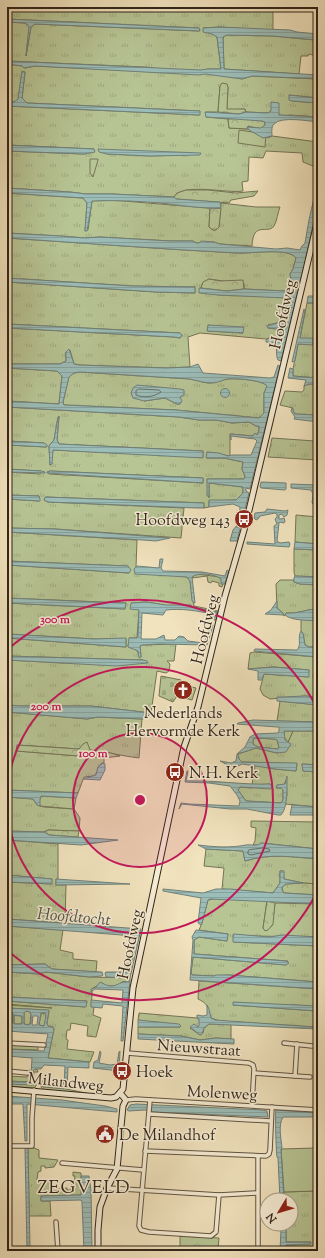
<svg xmlns="http://www.w3.org/2000/svg" width="325" height="1258" viewBox="0 0 325 1258" font-family="'Sorts Mill Goudy',serif">
  <style>
    .grass { fill: url(#grass-tufts); stroke: #747456; fill-rule: evenodd }
    .forest { fill: url(#forest-crowns); stroke: #747456 }
    .cemetery { fill: url(#cemetery-stones); stroke: #747456 }
    .green { fill: #b7c494; stroke: #747456 }
    .water { fill: url(#water-rules); stroke: #718078; fill-rule: evenodd }
    .lines { fill: none; stroke-linecap: round; stroke-linejoin: round }
    .shore { stroke: #667168; stroke-width: 1 }
    .street-casing { stroke: #615442; stroke-width: 5.5 }
    .secondary-casing { stroke: #312519; stroke-width: 7 }
    .street { stroke: #f6edd5; stroke-width: 3.5 }
    .secondary { stroke: #f6edd5; stroke-width: 5 }
    .ring { fill: none; stroke: #c2185b; stroke-width: 2 }
    .labels { text-anchor: middle; stroke-width: 3; stroke-linejoin: round; paint-order: stroke }
    .street-label { font-size: 16px; fill: #312519; stroke: #f6edd5 }
    .poi-label { font-size: 16px; fill: #312519; stroke: #f6edd5; text-anchor: start }
    .water-label { font-size: 17px; font-style: italic; fill: #515349; stroke: #f6edd5 }
    .quarter-label { font-size: 18px; letter-spacing: 1px; fill: #312519; stroke: #f6edd5 }
    .centre { fill: #c2185b; stroke: #f6edd5; stroke-width: 2 }
    .ring-label { font-size: 12px; text-anchor: middle; font-weight: bold; fill: #c2185b; stroke: #f6edd5; stroke-width: 3; stroke-linejoin: round; paint-order: stroke }
  </style>
  <defs>
    <pattern id="grass-tufts" width="24" height="20" patternUnits="userSpaceOnUse"><rect width="24" height="20" fill="#b7c494"/><path d="M3 7l-1-3M5 7V3M7 7l1-3M15 17l-1-3M17 17v-4M19 17l1-3" fill="none" stroke="#9ea87f"/></pattern>
    <pattern id="forest-crowns" width="20" height="18" patternUnits="userSpaceOnUse"><rect width="20" height="18" fill="#b7c494"/><path d="M2 6a3 3 0 1 1 6 0M12 15a3 3 0 1 1 6 0" fill="none" stroke="#9ea87f"/></pattern>
    <pattern id="cemetery-stones" width="16" height="16" patternUnits="userSpaceOnUse"><rect width="16" height="16" fill="#b7c494"/><path d="M2 7V4a2 2 0 0 1 4 0v3zM10 15v-3a2 2 0 0 1 4 0v3z" fill="#9ea87f"/></pattern>
    <pattern id="water-rules" width="6" height="5" patternUnits="userSpaceOnUse"><rect width="6" height="5" fill="#9cbdb8"/><path d="M0 2.5h6" fill="none" stroke="#87a29e"/></pattern>
  </defs>
  <rect width="100%" height="100%" fill="#f1e3be"/>
  <filter id="stains"><feTurbulence type="fractalNoise" baseFrequency=".005" numOctaves="4"/><feColorMatrix values="0 0 0 0 .2 0 0 0 0 .09 0 0 0 0 .02 0 0 0 .5 -.17"/></filter>
  <radialGradient id="worn" r=".72"><stop offset=".6" stop-color="#630" stop-opacity="0"/><stop offset="1" stop-color="#630" stop-opacity=".3"/></radialGradient>
  <g class="grass">
    <path d="M7,7H273V31L220,27L203,28L217,37L221,69H207L242,79L252,76L318,79V98L289,95L292,101L318,103V117L290,115L281,116L272,108L271,111L268,113L246,112L245,109L228,110L227,109L228,87L220,86L218,112H206V117L228,119L229,128L248,129L268,138L272,136L318,142V156L313,166L303,162L302,153L266,151L263,158L249,157L248,181L242,182L243,191C228,194 183,182 174,197L112,194H86L70,192L7,188V151L84,154L94,152V149L7,145V106L199,115L200,111L27,103L22,98L25,72H22L18,100L14,102L7,101V64L22,66L25,68L35,66L201,74L145,67L7,61V22L25,23L30,26L26,56L31,27L35,24L199,31L200,30L199,28L7,19ZM103,152L200,154L150,156L107,154Z"/>
    <path d="M227,35L273,36L315,40L317,42L318,51L313,55L309,54L308,56H301L299,74L224,69L223,37Z"/>
    <path d="M7,193L83,198L87,203L85,231L88,230L92,201L111,200L209,208L210,209L209,227L213,230H216L219,227L221,203L256,207H280C278,212 277,221 274,226C268,235 253,220 252,246L219,244L214,242L196,243L193,241H171L100,237L85,238L60,236L7,233Z"/>
    <path d="M7,238C84,243 160,249 237,253C250,254 289,247 296,258L293,269L290,274L291,279L288,288L285,291L244,289V284L209,279L202,284L201,288H200L218,295L283,297L286,301L285,321L268,325V328L277,329L279,331L278,338H269L266,339L200,333L188,337L190,367L166,368L79,365L74,364L70,350L66,352V361L60,364H7V328L174,337L180,338L182,335L180,333L7,324V282L156,292L195,293V287L132,286L7,278ZM208,325L243,333L208,331Z"/>
    <path d="M307,303H318V378L293,376V369L298,344H313L300,338Z"/>
    <path d="M7,368L57,371L62,376L59,404L7,401Z"/>
    <path d="M80,372L190,379C197,380 203,383 209,383C216,383 221,380 227,379C235,378 263,380 267,386L264,393V413L259,418L176,410L64,405L63,402L69,376L74,373ZM184,390L180,397V404H177L165,398L144,401Z"/>
    <path d="M309,384H318V415L295,414L293,411V408L280,405L285,391L302,392L304,390V386Z"/>
    <path d="M7,407L179,417L199,420H216L232,423L249,422L256,426H259C259,431 259,434 253,436L230,434V456L207,452V458H224L243,462L242,469L245,476L244,479H207L209,497V483L243,487V493L236,500L209,501V507L204,508V503L46,497L44,500L48,502L184,508L181,538L55,529L7,528V499L39,501V496L7,495V472L40,474L41,471L7,469V445L46,447L44,443L7,441ZM59,416L57,440L59,444L203,451V457L53,450L50,465L49,446L54,440L58,417ZM50,471L203,478V483L49,474L47,472Z"/>
    <path d="M317,422H318V460L268,457L272,438L315,441Z"/>
    <path d="M296,515L318,517V544L295,542Z"/>
    <path d="M7,532L137,540L136,567L134,569L187,577L190,581L194,606L218,611L216,620H214L216,612L193,607H167L159,604L146,602L131,603L139,610L137,638H129C132,646 137,650 141,657L140,646L142,645L176,644L174,661H167L170,664L169,671L166,673L157,671L151,713L91,706H22L7,705V660L64,663L143,660L7,656V638L126,647V639H94L7,634V603L125,609L126,603L7,598V565L129,573L127,566L7,561Z"/>
    <path d="M294,549L318,550V577L295,576L294,572Z"/>
    <path d="M280,580H294V582L300,584L318,585V609C307,609 298,614 286,613L285,616L283,615V613L277,608L276,584Z"/>
    <path d="M301,619L318,621V647H309L305,645L303,634L301,631Z"/>
    <path d="M254,652L318,657V671L314,670L313,677H318V697L305,696L270,699L263,695L260,689L264,674L308,677L309,670L274,667L248,669L250,653Z"/>
    <path d="M280,701L318,705V722L277,721Z"/>
    <path d="M7,712L87,719L98,717L142,719L139,758C122,756 107,752 90,750L87,744L79,749L17,745V751L104,758V763H102L98,767L97,772L94,776L84,777L78,793L7,790Z"/>
    <path d="M293,731H318V765L302,764L303,771L318,772V807L285,804L287,795L286,780L284,785H277V788H281L283,790V800L281,803L246,801L238,790L240,787L251,788L270,784L252,785L255,765L275,769L296,771L297,764L241,762L239,759L238,754L256,748L277,753L290,744L288,742Z"/>
    <path d="M256,738L274,739L277,740L279,747L278,749L258,747L253,744V739Z"/>
    <path d="M7,797L33,799L37,805L44,807L74,809L80,818L79,831L48,830L44,832L7,831Z"/>
    <path d="M251,821L318,822V849L261,843L259,845H253L255,841L256,828L251,827Z"/>
    <path d="M7,840L58,844V879H56V885H66L65,923L7,919V882L51,884L52,879L7,875Z"/>
    <path d="M206,849L243,851L245,861C269,853 293,857 318,859V884L303,883L284,879L283,871H280V883L273,893L222,889L224,868L204,866Z"/>
    <path d="M219,898L267,901L263,928L272,926L275,903L318,904V937C290,936 262,937 233,935L234,942L318,946V982L228,975L214,976L192,975L191,973L193,957L286,965L288,961L194,954V940L199,937L227,941L228,934L199,930L202,923L208,900Z"/>
    <path d="M7,926L63,930L60,950L73,953V959L97,961L96,972L52,969L45,964L7,965Z"/>
    <path d="M7,972L39,974L46,972L89,977L130,978V981L122,982L117,986H105L103,983L93,988L91,991L92,996L91,1006L94,1007L93,1015L101,1018L96,1037L87,1036L88,1026L71,1023L70,1030H67L66,1039L68,1040L67,1049L94,1052L90,1062L48,1058L54,1029L53,1027L48,1026L47,1023L49,1011L46,1010L7,1008V1005L52,1008L7,1004V1001L85,1007L87,1001L7,997Z"/>
    <path d="M199,981L318,989L317,1007L296,1005H233L317,1011L318,1026L315,1027L220,1021L211,1018C206,1009 211,1005 198,999Z"/>
    <path d="M26,1011L30,1012L31,1014L30,1024L28,1025L24,1024V1013Z"/>
    <path d="M7,1012H12L13,1014V1023L11,1024L7,1023V1024Z"/>
    <path d="M41,1013L46,1014V1024L44,1026L39,1025Z"/>
    <path d="M139,1013L197,1018L199,1019L200,1026L190,1028L200,1035L203,1033L204,1028L209,1024H231V1039L216,1038L200,1040L181,1036L138,1034V1027H180L138,1020Z"/>
    <path d="M14,1015L22,1016V1024H14Z"/>
    <path d="M7,1045L38,1046V1050L7,1049Z"/>
    <path d="M35,1069H37L38,1072H34L33,1082H37L36,1086L34,1088L7,1086V1084H27L33,1083V1071Z"/>
    <path d="M29,1070L31,1071L29,1082L7,1081V1076L27,1077Z"/>
    <path d="M41,1081L50,1082V1084L55,1085L56,1083L65,1082L64,1086L43,1084V1087L67,1089L90,1094L44,1090L41,1087Z"/>
    <path d="M28,1148H34L39,1150V1158L58,1160L54,1167L45,1168V1166H41V1171L38,1172L37,1180L50,1181V1185H53V1191L58,1190V1189L67,1188V1190H71V1185L74,1184L75,1176H73V1172L81,1173L82,1194L81,1195L41,1196V1201H50L51,1216H29Z"/>
    <path d="M316,1191L315,1251H286V1245L310,1244L311,1242H286V1224H291V1200H284V1192Z"/>
    <path d="M180,1236L219,1238L218,1249L248,1251H180Z"/>
  </g>
  <g class="forest">
    <path d="M222,83L227,84L228,87L227,109H245L246,112L239,114L218,112L220,86Z"/>
    <path d="M243,118L262,121L265,122V125L261,129L248,126V129L229,128L228,119Z"/>
    <path d="M90,159H98V160L93,177L90,173Z"/>
    <path d="M186,190H208L236,193L258,191L254,196L231,200L229,203L176,199L174,197L177,193Z"/>
    <path d="M221,208L219,227L216,230H213L209,227L210,209Z"/>
    <path d="M209,279L220,281L243,280L244,289L227,291L201,288L203,282Z"/>
    <path d="M197,574L220,577L221,579L222,584H223L222,587L219,586V583L212,581L211,583L208,582L207,576L192,578L194,575Z"/>
    <path d="M284,731H293L288,742L284,737Z"/>
    <path d="M87,742L90,750L111,753L120,756L104,758L16,751L17,745L79,749L83,744Z"/>
    <path d="M41,796L76,798L74,809L40,806L39,802Z"/>
    <path d="M48,830L79,831L78,837L49,835L44,832Z"/>
    <path d="M303,883L318,884V895L284,893L282,889V887L286,884Z"/>
    <path d="M267,901L275,903L273,924L268,930L265,931L263,928Z"/>
    <path d="M280,1247V1251H260V1248L261,1247Z"/>
  </g>
  <path class="cemetery" d="M161,676L181,680L180,684L196,688L192,700L177,696L173,702L159,696Z"/>
  <g class="green">
    <path d="M239,130L266,134L265,147L238,143Z"/>
    <path d="M316,1049H318V1076H315Z"/>
    <path d="M316,1148V1191L284,1192L281,1149Z"/>
  </g>
  <g class="water">
    <path d="M7,19L199,28L200,31L35,24L31,27L26,56L29,26L25,23L7,22Z"/>
    <path d="M220,27L290,30L297,32L318,34V46L317,42L315,40L273,36L227,35L223,37L224,69L318,75V79L252,76L242,79L205,74L199,75L35,66L24,68L22,66L7,64V61L201,70L207,69H221L217,37L212,34L203,32V28Z"/>
    <path d="M22,71L25,72L22,98L27,103L200,111V115L7,106V101L14,102L18,99Z"/>
    <path d="M289,95L318,98V103L292,101L289,100Z"/>
    <path d="M271,102L279,103V115L318,117V122C308,121 281,116 274,124C271,127 272,132 272,136L263,138L249,130L247,127L261,128L265,125V122L262,121L206,117L205,112L239,114L246,112L268,113L271,111Z"/>
    <path d="M7,145L94,149L95,152L84,154L7,151Z"/>
    <path d="M98,149L201,153L200,155L150,156L107,154L99,152Z"/>
    <path d="M318,180V202L304,266L281,361L278,360C275,354 278,348 275,343L266,342V340L269,338H278L279,331L277,329L268,328L267,326L285,321L286,301L285,298L218,295L199,293V288L227,291L244,289L285,291L288,288L291,279L290,274L293,269L296,258C289,247 250,254 237,253C160,249 84,243 7,238V233L60,236L85,238L100,237L171,241H193L196,243H199L201,241L214,242L220,244L276,249L287,248L300,250L302,246L305,243L309,220Z"/>
    <path d="M7,188L70,192L86,194H112L174,197L176,199L220,202L221,208C201,209 180,205 160,203C137,201 115,200 92,201L87,231H85L87,203L83,198L7,193Z"/>
    <path d="M7,278L132,286L195,287V293L156,292L7,282Z"/>
    <path d="M308,296H318V303H307Z"/>
    <path d="M304,309L305,311L300,338H313V345L298,344L295,361L292,362Z"/>
    <path d="M7,324L180,333L182,335L180,338L174,337L7,328Z"/>
    <path d="M208,325L244,327L243,333L207,331Z"/>
    <path d="M69,349L74,364L79,365L166,368L190,367L198,364L203,373L270,378L274,377L278,365L280,366L250,489L246,488V491L249,493L237,541H230L233,530L239,523L240,507L233,504L209,507V500H236L243,493V487L209,483V498L207,494V479H244L245,476L242,469L243,462L224,458H206L207,452L219,453L228,456L232,455H251L257,441L255,439L231,436V440L230,434L253,436L255,433L257,435L259,431V426H256L249,422L232,423L216,420H199L179,417L7,407V401L59,404L62,376L57,371L7,368V364H60L66,361V352ZM80,372L190,379C198,381 205,383 212,383C218,383 222,380 227,379C235,378 263,380 267,386L264,393V413L259,418L176,410L64,405L63,402L69,377L74,373Z"/>
    <path d="M290,368L293,369V376L318,378V384H309L304,386L306,380L288,378Z"/>
    <path d="M137,385L180,389L184,390V395L180,397L182,401L180,404H177L165,398L144,401L133,398L131,393L133,388Z"/>
    <circle cx="225" cy="393" r="4.5"/>
    <path d="M292,408L295,414L318,415V422L294,419L295,417L291,411Z"/>
    <path d="M59,416L57,440L59,444L203,451V458L53,450L52,464L50,465L49,446L54,440L58,417Z"/>
    <path d="M7,441L44,443L47,445V447L7,445Z"/>
    <path d="M7,469L41,471L45,472V473L7,472Z"/>
    <path d="M50,471L203,478V483L47,473V472Z"/>
    <path d="M261,482L286,483V489L285,490L261,488L260,487Z"/>
    <path d="M291,484L318,485V505H314L312,503L313,494L311,490L291,488Z"/>
    <path d="M7,495L39,496L40,499V501L7,499Z"/>
    <path d="M45,497L204,503V508H196L48,502L44,500Z"/>
    <path d="M267,509L285,511L288,510L287,515L284,517L282,514L279,515V519H281L284,518L285,521L284,523L280,522L279,523L277,541L280,543L289,542L290,544L289,547L247,544V542L275,544L274,526L277,524L275,519L277,517V514L275,513L260,516L258,519L256,520L254,518L255,513L265,512Z"/>
    <path d="M7,528L55,529L170,538L156,541L143,540L7,532Z"/>
    <path d="M295,542L318,544V550L294,549Z"/>
    <path d="M160,559H163L161,568L163,571L202,572L225,576L227,570L229,571L225,584H221V579C215,574 198,572 192,577L195,603L192,601L190,581L187,577L135,574L134,569L137,566L159,568Z"/>
    <path d="M7,561L128,566L131,570L129,573L23,566L7,565Z"/>
    <path d="M295,576L318,577V585L300,584L294,582V578Z"/>
    <path d="M7,598L119,603H126L125,609L109,608L7,603Z"/>
    <path d="M277,601V608L283,613V615L265,614L271,610Z"/>
    <path d="M146,602L166,605H191L194,608L217,612L214,620L212,618L213,614C197,611 182,608 166,610L163,615L142,613L141,639H156L164,635L165,640H175L179,636L184,637L188,641L203,643L205,641L211,623L213,625L207,645L159,644L142,645L140,646L141,657L139,658L138,651L128,647L129,638H137L138,637L139,610L130,609L131,603Z"/>
    <path d="M318,609V621C308,620 292,621 285,615L286,613C298,614 307,609 318,609Z"/>
    <path d="M301,631L303,633L305,645L309,647H318V657L254,651L255,649L297,650C302,645 297,637 301,631Z"/>
    <path d="M7,634L94,639L126,638V647L7,638Z"/>
    <path d="M7,656L143,660L147,661L148,663L116,666L7,660Z"/>
    <path d="M274,667L309,670V677L264,674L262,680H258V671L248,669Z"/>
    <path d="M305,696L318,697V705L277,701V697H281Z"/>
    <path d="M7,705L22,706H91L151,713L146,718L142,719L98,717L87,719L7,712Z"/>
    <path d="M253,720L318,722V731H284L285,740L291,744L286,752L277,753L256,748L238,754L239,759L242,762L297,763L296,771L275,769L242,764C235,769 227,765 220,761L231,763L236,761L237,754L245,747L250,737L255,734L278,733L279,731V727H277L237,724L238,723ZM256,738L274,739L277,740L279,747L278,749L258,747L253,744V739Z"/>
    <path d="M103,763L105,764V770L100,780L83,779L96,775L98,767Z"/>
    <path d="M302,764L318,765V772L303,771Z"/>
    <path d="M187,771H188L186,781C215,780 242,785 270,784L272,787L271,789L240,787L238,790L246,801L281,803L283,800V790L281,788H276L277,785L285,784L287,776C287,786 288,808 281,815H278L247,809H230L182,804L179,809L181,803L189,804L239,806L240,801L237,795L230,786L209,783L185,782Z"/>
    <path d="M7,790L78,793L76,798L41,796L40,799V806L37,805L33,799L7,797Z"/>
    <path d="M292,805L318,807V815H290Z"/>
    <path d="M7,831L44,832L49,835L118,840L81,845L7,840Z"/>
    <path d="M261,843L318,849V859C293,857 269,853 245,861L243,851L206,849L198,845C214,847 231,848 246,845C251,844 256,847 261,843Z"/>
    <path d="M280,871H284V879L303,883L286,884L282,887V890L284,893L318,895V904L210,899L208,900L202,923L201,925L198,923L201,898L163,891V889L203,893L216,889H230L273,893L280,883Z"/>
    <path d="M7,875L52,879V884L7,882Z"/>
    <path d="M56,879L130,884L56,885Z"/>
    <path d="M7,919L141,929L130,978L106,977L105,973L106,972H122L125,968V964L131,963L133,955L134,936L7,926Z"/>
    <path d="M196,930L228,934L227,941L199,937L194,940V954L286,961L289,963L286,965L193,957L191,973L192,975L214,976L216,975H228L318,982V989L190,980L193,940L192,937Z"/>
    <path d="M234,934L269,937L283,935L318,937V946L233,942V937Z"/>
    <path d="M45,964L52,969L102,972L103,975L102,976L89,977L46,972L39,974L7,972V965Z"/>
    <path d="M130,981L123,1041H121L123,1006L103,1004L102,1008L91,1007V1000L122,1003L123,990L95,989L92,991V996L91,989L96,987L100,982C116,991 115,982 130,981Z"/>
    <path d="M7,997L87,1001L86,1007L7,1001Z"/>
    <path d="M233,1002L318,1006V1013L317,1011L233,1005Z"/>
    <path d="M207,1005L209,1009L211,1018L215,1020L315,1027L318,1025V1049L317,1029L209,1024L204,1028L202,1034L200,1035L190,1027L194,1024L198,1027L199,1026V1019L197,1018V1015L203,1016L207,1015Z"/>
    <path d="M7,1008L49,1010L47,1023L48,1026L53,1027L54,1029L48,1058L89,1062V1068L68,1067L67,1089L42,1086L43,1084H45L64,1086L65,1066L44,1065L41,1069H35L33,1071L32,1082L35,1083L34,1085L7,1084V1081L29,1082L31,1076L32,1058L7,1056V1049L44,1051L48,1034L7,1031V1024L13,1023V1014L12,1012H7ZM26,1011L30,1012L31,1014V1023L29,1025L24,1024V1013ZM41,1013H45L46,1015L44,1026L39,1025ZM14,1015L22,1016V1024H14ZM33,1016H38L37,1025H32Z"/>
    <path d="M138,1020L179,1024L181,1026L180,1027H138Z"/>
    <path d="M138,1034L181,1036L200,1040L216,1038L234,1039V1044L138,1039Z"/>
    <path d="M100,1051L101,1053L99,1063L110,1065L117,1064L119,1052L120,1051L119,1074L116,1075L114,1071L111,1070L93,1068L94,1062L98,1060Z"/>
    <path d="M7,1096L62,1100L105,1106L117,1109V1112L27,1104V1141H25L23,1104H11V1107H8Z"/>
    <path d="M136,1104L263,1110L267,1111L268,1117L153,1112L145,1110L129,1111L127,1110L130,1105Z"/>
    <path d="M276,1110L318,1113V1137L316,1119L314,1117H283C278,1125 281,1138 282,1148L281,1149L284,1200H280L278,1158L277,1157C276,1150 275,1113 276,1110Z"/>
    <path d="M318,1143V1251H315L316,1148Z"/>
    <path d="M25,1148H28L30,1248L27,1249Z"/>
    <path d="M81,1176H89L91,1191L92,1251H84L82,1202L81,1200L41,1201V1196L81,1195Z"/>
    <path d="M280,1224H286V1242H311V1244L286,1245V1251H280L281,1230H280Z"/>
  </g>
  <g class="lines">
    <g class="shore">
      <path d="M139,389L159,390L161,392C154,397 144,398 136,395V391Z"/>
      <path d="M263,848L269,849L270,851L251,855L248,854V851L249,850Z"/>
    </g>
    <g class="street-casing">
      <g id="street">
        <path d="M7,1043L44,1045"/>
        <path d="M284,1043L312,1046"/>
        <path d="M127,1053L249,1063L253,1065L254,1069L252,1105"/>
        <path d="M7,1071L28,1073"/>
        <path d="M254,1073L295,1076L297,1044"/>
        <path d="M295,1076L310,1077"/>
        <path d="M126,1100L136,1099L318,1110"/>
        <path d="M150,1100L139,1226L141,1230L149,1232L211,1236L216,1232L219,1195"/>
        <path d="M149,1114L271,1121"/>
        <path d="M7,1146H32V1118L34,1090"/>
        <path d="M145,1151L266,1156L269,1154L270,1150L272,1107"/>
        <path d="M258,1156V1251"/>
        <path d="M62,1163L143,1170"/>
        <path d="M107,1188L219,1195L257,1193"/>
        <path d="M56,1222L58,1251"/>
      </g>
    </g>
    <g class="secondary-casing">
      <g id="secondary">
        <path d="M7,1089L111,1098L116,1097L123,1089L133,988L184,747L198,707L225,596L246,523L318,219"/>
        <path d="M98,1251V1230L100,1207L107,1188L117,1169L123,1106L126,1100L120,1093"/>
      </g>
    </g>
    <use href="#street" class="street"/>
    <use href="#secondary" class="secondary"/>
  </g>
  <circle cx="140" cy="800" r="67" fill="#c2185b" fill-opacity=".12"/>
  <g class="ring">
    <circle cx="140" cy="800" r="67"/>
    <path d="M7 799A133 133 0 1 1 7 801"/>
    <path d="M317 892A200 200 0 0 1 7 950M7 650A200 200 0 0 1 317 708"/>
  </g>
  <defs>
    <g id="bus-disc" transform="scale(1)"><circle r="9.5" fill="#8f2418" stroke="#f6edd5"/><path d="M-5-6H5V4H4V6H2V4H-2V6H-4V4H-5ZM-3.5-4V0h7V-4ZM-3.5 1.2v1.5H-2V1.2ZM2 1.2v1.5H3.5V1.2Z" fill="#fff"/></g>
    <g id="church-disc" transform="scale(1)"><circle r="9.5" fill="#8f2418" stroke="#f6edd5"/><path d="M-1.2-6h2.4v3.5h3.3v2.4h-3.3V6h-2.4V-.1h-3.3v-2.4h3.3Z" fill="#fff"/></g>
    <g id="civic-disc" transform="scale(1)"><circle r="9.5" fill="#8f2418" stroke="#f6edd5"/><path d="M-.6-6.5H3V-4.5H.6V-3L4-1V1h2V6H-6V1h2V-1L-.6-3ZM-1.2 2.5V6h2.4V2.5Z" fill="#fff"/></g>
  </defs>
  <g fill-rule="evenodd">
    <use href="#bus-disc" x="244" y="519"/>
    <use href="#church-disc" x="183" y="690"/>
    <use href="#bus-disc" x="175" y="772"/>
    <use href="#bus-disc" x="122" y="1071"/>
    <use href="#civic-disc" x="105" y="1134"/>
  </g>
  <g class="labels">
    <g class="street-label">
      <text transform="translate(282 314) rotate(-77)" y="6">Hoofdweg</text>
      <text transform="translate(204 629) rotate(-76)" y="6">Hoofdweg</text>
      <text transform="translate(129 944) rotate(-78)" y="6">Hoofdweg</text>
      <text transform="translate(199 1047) rotate(4)" y="6">Nieuwstraat</text>
      <text transform="translate(66 1081) rotate(6)" y="6">Milandweg</text>
      <text transform="translate(222 1092) rotate(3)" y="6">Molenweg</text>
    </g>
    <g class="poi-label">
      <text x="230" y="525" text-anchor="end">Hoofdweg 143</text>
      <text x="183" y="718" text-anchor="middle">Nederlands<tspan x="183" dy="18">Hervormde Kerk</tspan></text>
      <text x="189" y="778">N.H. Kerk</text>
      <text x="136" y="1077">Hoek</text>
      <text x="119" y="1140">De Milandhof</text>
    </g>
    <g class="water-label">
      <text transform="translate(74 916) rotate(5)" y="6">Hoofdtocht</text>
    </g>
    <g class="quarter-label">
      <text x="84" y="1193">ZEGVELD</text>
    </g>
  </g>
  <circle cx="140" cy="800" r="6" class="centre"/>
  <g class="ring-label">
    <text x="55" y="623">300 m</text>
    <text x="46" y="710">200 m</text>
    <text x="93" y="757">100 m</text>
  </g>
  <rect width="325" height="1258" fill="none" stroke="#f1e3be" stroke-width="24"/>
  <rect x="8" y="8" width="309" height="1242" fill="none" stroke="#312519" stroke-width="2"/>
  <rect x="12" y="12" width="301" height="1234" fill="none" stroke="#312519"/>
  <g transform="translate(279 1212) rotate(232)"><circle r="19" fill="#f6edd5" stroke="#a79d8a"/>
  <path d="M0-3L7 15L0 10L-7 15Z" fill="#8f2418"/>
  <text y="-6" font-size="11" font-weight="bold" text-anchor="middle" fill="#312519">N</text>
  </g>
  <rect width="100%" height="100%" filter="url(#stains)"/>
  <rect width="100%" height="100%" fill="url(#worn)"/>
</svg>
